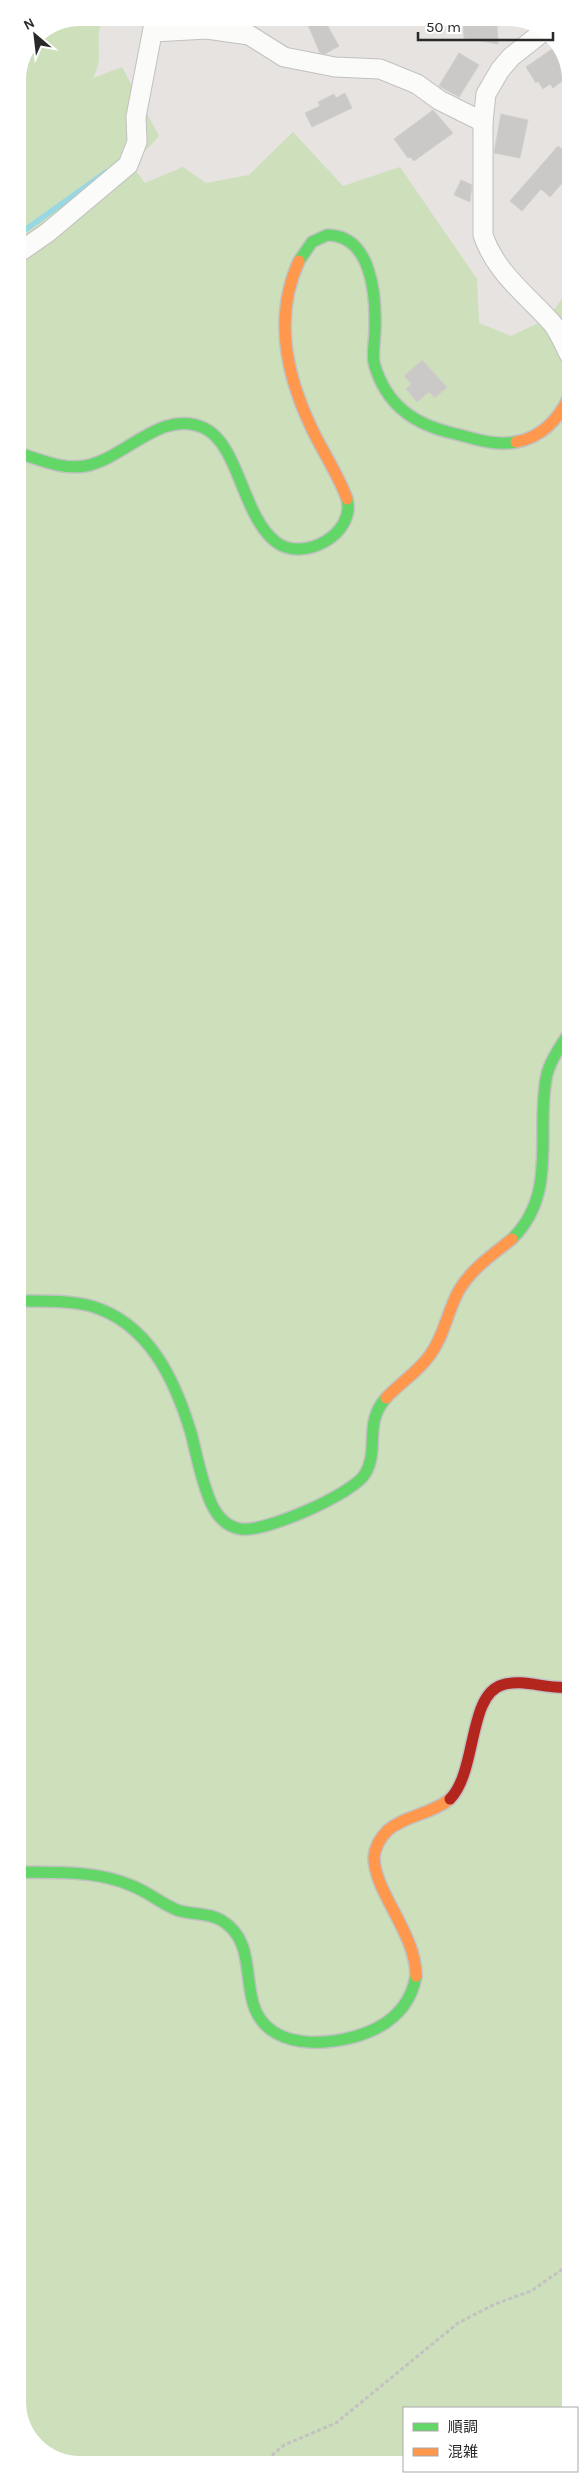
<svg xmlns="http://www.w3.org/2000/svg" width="588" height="2482" viewBox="0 0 588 2482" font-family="Karla,'Noto Sans JP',sans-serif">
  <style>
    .green { fill: #cedfbb }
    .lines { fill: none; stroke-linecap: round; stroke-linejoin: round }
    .stream { stroke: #99d8e3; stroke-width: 5.5 }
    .building { fill: #cbc9c7; stroke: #d1cfcc }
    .street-casing { stroke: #c1c1c1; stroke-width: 21 }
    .fast-casing { stroke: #c1c1c1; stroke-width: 14 }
    .slow-casing { stroke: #c1c1c1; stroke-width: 14 }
    .jam-casing { stroke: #c1c1c1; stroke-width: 14 }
    .path { stroke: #c3c2c2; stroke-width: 3; stroke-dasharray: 4 2.5; stroke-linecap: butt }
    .street { stroke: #fbfbfa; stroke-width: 19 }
    .fast { stroke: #63d668; stroke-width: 11 }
    .slow { stroke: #ff974d; stroke-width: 11 }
    .jam { stroke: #b3261e; stroke-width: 11 }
  </style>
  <rect width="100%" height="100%" fill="#e6e3e0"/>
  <path class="green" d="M80,18H103C93,40 105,57 93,78L122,67L159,136L132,165L145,183L183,167L206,183L249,175L293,132L343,186L400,167L477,279L479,323L511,336L547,319L569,289L570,2402L568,2408H404V2464H75L39,2449L19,2414L18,80L36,36Z"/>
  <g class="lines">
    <path class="stream" d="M18,235L106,172"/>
  </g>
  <g class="building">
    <path d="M305,18H323L339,46L325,54L320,53Z"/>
    <path d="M463,18H480V26L497,25L498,44L464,38Z"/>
    <path d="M555,47L569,69V76L553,88L550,84L543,89L538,81L536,83L526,67Z"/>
    <path d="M459,53L479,65L459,97L439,86Z"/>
    <path d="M345,93L352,108L312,127L305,113L320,106L318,102L334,94L336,98Z"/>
    <path d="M433,110L453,133L414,161L410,157L408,158L394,139Z"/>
    <path d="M501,114L528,120L520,158L494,153Z"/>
    <path d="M558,146L569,155V188L563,182L550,197L541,189L522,211L510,201Z"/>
    <path d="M461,180L472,185L470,202L454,195Z"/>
    <path d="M422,360L447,387L435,398L429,392L417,402L406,389L411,384L404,376Z"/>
  </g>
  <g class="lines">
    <g class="street-casing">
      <g id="street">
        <path d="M544,31L511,57L500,70L486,94L483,122V235C496,273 526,294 552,323C559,332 564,344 569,354"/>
        <path d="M153,32L207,29L249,35L284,57L335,67L380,69L417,84L439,100L483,122"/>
        <path d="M18,253L47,233L128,165L137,142L136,117L155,18"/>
      </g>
    </g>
    <g class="fast-casing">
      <g id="fast">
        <path d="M299,261L312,242L327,235C372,235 376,296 375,329C375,340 372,353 374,363C386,406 415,425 456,434C475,439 495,446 516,442"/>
        <path d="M18,453C39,459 62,470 85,466C125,459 161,408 204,428C239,444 242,516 276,542C303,563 356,534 347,499"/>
        <path d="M512,1239C558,1194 536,1134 546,1079C549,1061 561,1046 570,1031"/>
        <path d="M18,1301C42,1301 67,1300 91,1306C149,1323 175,1380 191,1433C197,1456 201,1480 211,1503C217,1516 226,1527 241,1529C264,1533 353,1494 365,1474C380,1449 363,1424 386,1398"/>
        <path d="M18,1872C55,1873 95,1870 130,1885C147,1891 160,1903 177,1910C191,1915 207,1912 221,1920C255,1940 243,1979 255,2009C273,2054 342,2046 377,2028C398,2017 412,1999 416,1976"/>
      </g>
    </g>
    <g class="slow-casing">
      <g id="slow">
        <path d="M299,261C271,322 289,385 318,441C328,460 340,479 347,499"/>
        <path d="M516,442C543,437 559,419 570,395"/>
        <path d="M386,1398C400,1383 418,1372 430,1355C444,1336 447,1313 458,1292C470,1270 492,1255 512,1239"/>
        <path d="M416,1976C416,1933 374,1892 374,1857C375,1847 381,1837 388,1830C406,1815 432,1814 450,1799"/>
      </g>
    </g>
    <g class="jam-casing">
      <path id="jam" d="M450,1799C477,1772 468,1695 502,1685C523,1678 548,1690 570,1687"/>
    </g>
    <path class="path" d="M262,2464L284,2445L336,2423L458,2323L495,2304L531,2291L570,2264"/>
    <use href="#street" class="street"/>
    <use href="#fast" class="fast"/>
    <use href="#slow" class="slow"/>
    <use href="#jam" class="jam"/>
  </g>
  <path d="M0 0H588V2482H0ZM80 26H508A54 54 0 0 1 562 80V2402A54 54 0 0 1 508 2456H80A54 54 0 0 1 26 2402V80A54 54 0 0 1 80 26Z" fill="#fff" fill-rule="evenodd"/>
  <rect x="403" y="2407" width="175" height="65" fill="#ffffff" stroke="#a9a9a9"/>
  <rect x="413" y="2423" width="25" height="8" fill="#63d668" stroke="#a9a9a9"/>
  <text x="448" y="2432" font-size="15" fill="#292929">順調</text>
  <rect x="413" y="2448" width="25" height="8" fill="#ff974d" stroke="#a9a9a9"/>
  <text x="448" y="2457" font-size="15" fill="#292929">混雑</text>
  <g transform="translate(35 35) rotate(332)" stroke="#ffffff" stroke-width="4" paint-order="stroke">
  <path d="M0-4L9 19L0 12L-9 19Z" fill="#292929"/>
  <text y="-8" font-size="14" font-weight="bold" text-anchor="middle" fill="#292929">N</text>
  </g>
  <path d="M418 32v8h135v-8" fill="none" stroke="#292929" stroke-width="2.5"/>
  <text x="426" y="32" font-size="15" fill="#292929" stroke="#ffffff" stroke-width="4" paint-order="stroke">50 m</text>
</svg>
